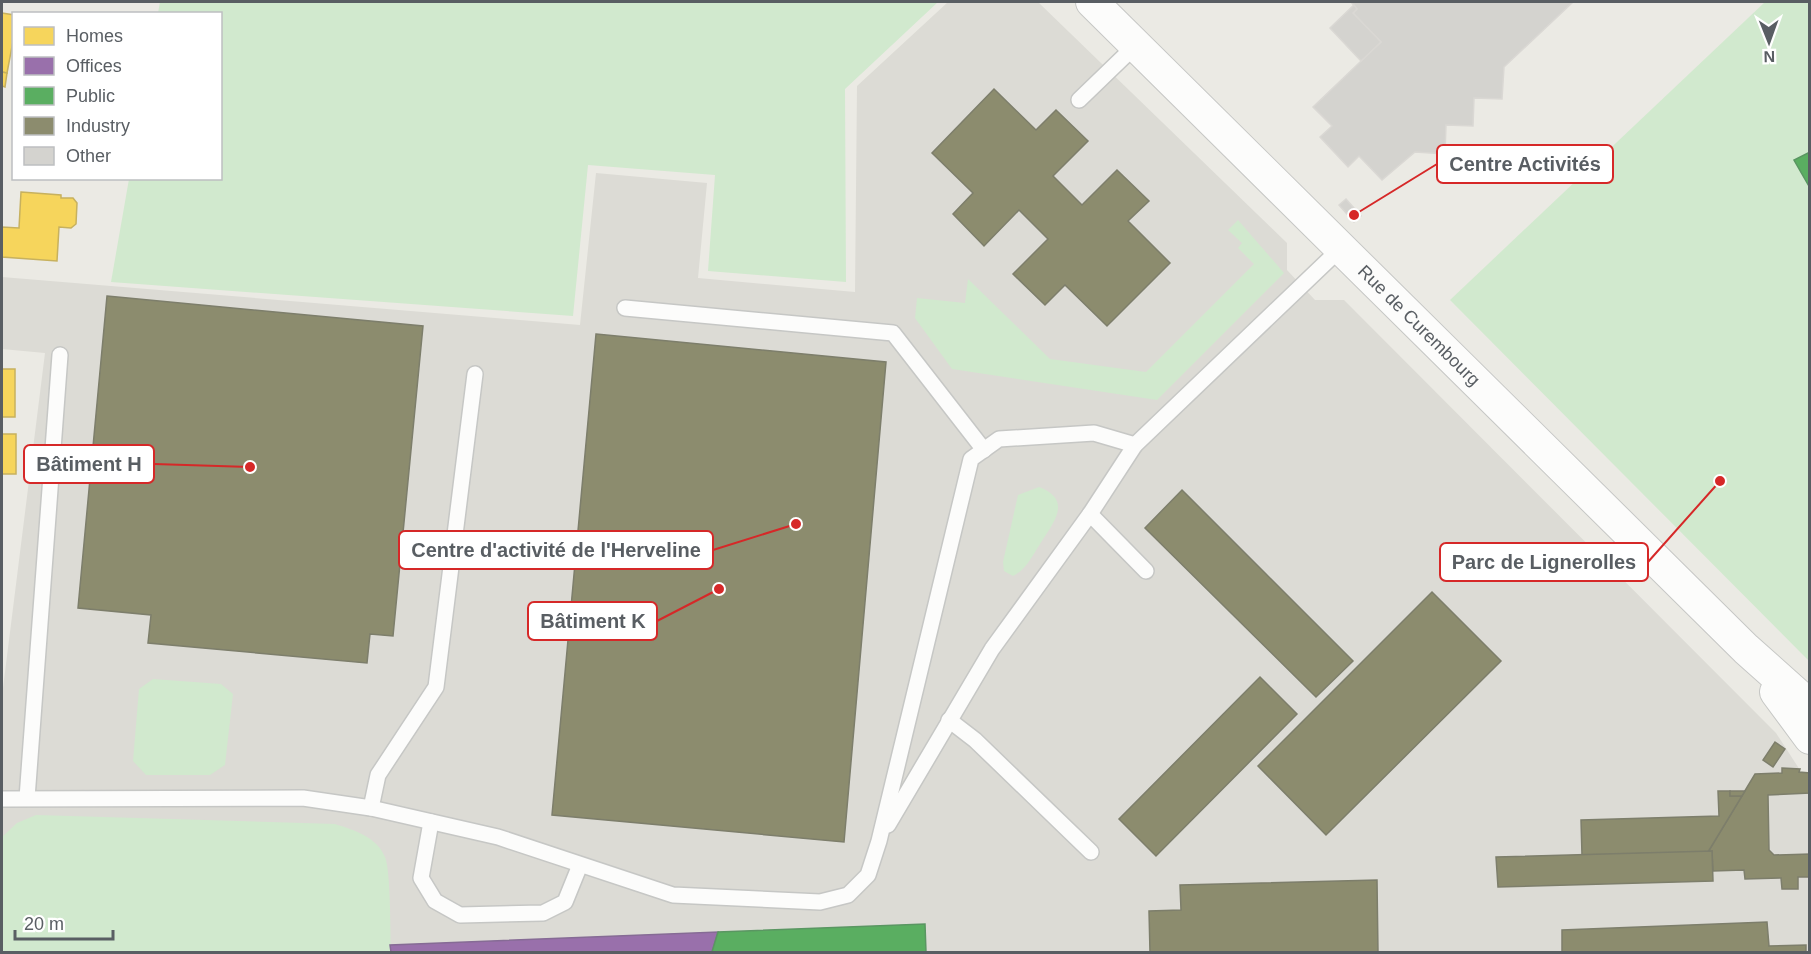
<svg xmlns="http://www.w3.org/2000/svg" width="1811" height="954" viewBox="0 0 1811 954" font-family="Arial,sans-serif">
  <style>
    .industrial { fill: #dcdbd5 }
    .green { fill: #d1e9ce }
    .homes { fill: #f6d55c; stroke: #c7b15e; stroke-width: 1.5 }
    .offices { fill: #9970ab; stroke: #866b95; stroke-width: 1.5 }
    .public { fill: #5aae61; stroke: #5a9662; stroke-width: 1.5 }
    .industry { fill: #8c8c6e; stroke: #7d7e6b; stroke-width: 1.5 }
    .building { fill: #d4d3cf; stroke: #dad8d4; stroke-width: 1.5 }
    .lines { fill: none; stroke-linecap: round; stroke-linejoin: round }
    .lane-casing { stroke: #c6c7c5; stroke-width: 18 }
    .street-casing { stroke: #c6c7c5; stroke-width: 34 }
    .lane { stroke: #fcfcfb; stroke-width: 15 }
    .street { stroke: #fcfcfb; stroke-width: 32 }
    .labels { text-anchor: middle; stroke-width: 6; stroke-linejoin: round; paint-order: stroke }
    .street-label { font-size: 18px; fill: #595e63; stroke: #fff }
    .leader { fill: none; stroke: #d62828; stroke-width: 2 }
    .callout-dot { fill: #d62828; stroke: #fff; stroke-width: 2 }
    .callout { fill: #fff; stroke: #d62828; stroke-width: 2 }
    .callout-label { font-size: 20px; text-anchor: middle; font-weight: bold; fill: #595e63 }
  </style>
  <rect width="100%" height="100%" fill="#ebeae4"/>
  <path class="industrial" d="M948,2H1038L1287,243V270L1315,300H1344L1776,733L1809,784V952H2V696L45,353L2,349V277L580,325L596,173L707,183L698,278L855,292L857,86Z"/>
  <g class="green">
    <path d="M160,2H938L845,89L846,282L708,271L715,175L588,165L573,316L111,282L129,179L220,178V14L158,13Z"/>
    <path d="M1765,2H1809V661L1450,300Z"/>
    <path d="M1238,220L1284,273L1157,400L952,369L915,318L917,298L965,303L968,279L1050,359L1146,372L1254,264L1238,248L1242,243L1228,230Z"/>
    <path d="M1039,487C1073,500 1054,522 1040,544C1032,556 1027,569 1013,576L1004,571L1003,562L1018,495Z"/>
    <path d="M153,679L221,684L233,694L225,765L210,775H146L133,761L139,689Z"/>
    <path d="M36,815L335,824C354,830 377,837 385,857C391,871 390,934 391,952H2V837L17,823Z"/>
  </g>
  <g class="homes">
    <path d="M2,13L14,15V36L7,73L2,72Z"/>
    <path d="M2,72L7,73L5,87L2,86Z"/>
    <path d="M21,192L61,195V198H73L77,203L76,224L71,228L59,227L57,261L2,257V227L19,228Z"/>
    <rect x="2" y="369" width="13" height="48"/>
    <rect x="2" y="434" width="14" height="40"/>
  </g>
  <path class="offices" d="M718,932L712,952H391L390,945Z"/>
  <g class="public">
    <path d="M1810,152V188L1794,160Z"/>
    <path d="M925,924L926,952H712L718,932Z"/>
  </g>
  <g class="industry">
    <path d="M994,89L1036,130L1056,110L1088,141L1053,176L1082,205L1117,170L1149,201L1128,221L1170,263L1107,326L1065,285L1045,305L1013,274L1048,239L1019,210L984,246L953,214L973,193L932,153Z"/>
    <path d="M107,296L423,326L393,636L370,634L367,663L148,643L151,615L78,608Z"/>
    <path d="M596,334L886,362L844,842L552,815Z"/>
    <path d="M1182,490L1353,661L1316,697L1145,528Z"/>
    <path d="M1432,592L1501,661L1326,835L1258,766Z"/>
    <path d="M1260,677L1297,714L1156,856L1119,819Z"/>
    <path d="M1775,742L1785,749L1773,767L1763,760Z"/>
    <path d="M1782,768L1800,769L1799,772L1810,773V793L1768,795L1769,850L1774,855L1810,854V877H1798V889H1782L1781,878L1745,879L1744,870L1713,871L1712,851L1708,852L1755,774L1782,773Z"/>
    <path d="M1718,791H1730V796H1742L1708,852L1582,855L1581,820L1719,816Z"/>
    <path d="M1730,791H1745L1742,796H1730Z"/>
    <path d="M1712,851L1713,881L1498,887L1496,857Z"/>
    <path d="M1377,880L1378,952H1150L1149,911L1181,910L1180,885Z"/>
    <path d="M1767,922L1769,946L1806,945V952H1562V930Z"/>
  </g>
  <g class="building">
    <path d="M1351,2H1573L1504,67L1502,99L1474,98L1473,126L1446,125L1445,154L1415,152L1382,180L1359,156L1348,167L1320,137L1332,126L1313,107L1381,42L1353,13L1357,9Z"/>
    <path d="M1354,5L1357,9L1353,13L1381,42L1361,61L1330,28Z"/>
    <path d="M1346,199L1361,216L1354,222L1339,205Z"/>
  </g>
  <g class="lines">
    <g class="lane-casing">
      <g id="lane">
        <path d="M1079,100L1136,45"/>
        <path d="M625,308L893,333L984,450"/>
        <path d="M1090,514L1146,571"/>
        <path d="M949,720L975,740L1091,852"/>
        <path d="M27,798L60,355"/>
        <path d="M2,799L303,798L371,808L498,837L673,895L820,902L848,895L868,875L879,841L971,459L999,439L1094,433L1135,445"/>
        <path d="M371,808L378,775L436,687L475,374"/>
        <path d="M431,822L421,878L435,901L460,915L543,913L565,902L580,865"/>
        <path d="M888,825L992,649L1090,514L1135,445L1341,248"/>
      </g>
    </g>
    <g class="street-casing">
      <g id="street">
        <path id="s1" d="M1092,2L1746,649L1810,706"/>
        <path d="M1776,692L1810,738"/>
      </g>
    </g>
    <use href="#lane" class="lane"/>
    <use href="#street" class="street"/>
  </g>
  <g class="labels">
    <g class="street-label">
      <text dy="6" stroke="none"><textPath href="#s1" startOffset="460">Rue de Curembourg</textPath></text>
    </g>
  </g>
  <path class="leader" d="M1354 215L1437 164M250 467L154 464M796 524L713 550M1720 481L1648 562M719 589L657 621"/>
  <g class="callout-dot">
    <circle cx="1354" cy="215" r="6"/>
    <circle cx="250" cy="467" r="6"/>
    <circle cx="796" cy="524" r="6"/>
    <circle cx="1720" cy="481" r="6"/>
    <circle cx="719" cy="589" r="6"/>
  </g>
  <g class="callout">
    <rect x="1437" y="145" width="176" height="38" rx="6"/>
    <rect x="24" y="445" width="130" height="38" rx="6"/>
    <rect x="399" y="531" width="314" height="38" rx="6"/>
    <rect x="1440" y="543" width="208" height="38" rx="6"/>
    <rect x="528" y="602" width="129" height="38" rx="6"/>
  </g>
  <g class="callout-label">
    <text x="1525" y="171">Centre Activités</text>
    <text x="89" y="471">Bâtiment H</text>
    <text x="556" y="557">Centre d'activité de l'Herveline</text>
    <text x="1544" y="569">Parc de Lignerolles</text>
    <text x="593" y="628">Bâtiment K</text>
  </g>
  <rect width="1811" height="954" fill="none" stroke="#595e63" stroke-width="6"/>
  <rect x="12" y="12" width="210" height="168" fill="#ffffff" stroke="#bdbfc1" stroke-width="1.5"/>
  <rect x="24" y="27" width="30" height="18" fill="#f6d55c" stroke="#bdbfc1" stroke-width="1.5"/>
  <text x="66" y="42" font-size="18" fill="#595e63">Homes</text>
  <rect x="24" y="57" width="30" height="18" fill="#9970ab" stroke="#bdbfc1" stroke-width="1.5"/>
  <text x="66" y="72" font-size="18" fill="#595e63">Offices</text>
  <rect x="24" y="87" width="30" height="18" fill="#5aae61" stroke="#bdbfc1" stroke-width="1.5"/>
  <text x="66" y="102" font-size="18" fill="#595e63">Public</text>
  <rect x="24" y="117" width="30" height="18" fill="#8c8c6e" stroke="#bdbfc1" stroke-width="1.5"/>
  <text x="66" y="132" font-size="18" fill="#595e63">Industry</text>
  <rect x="24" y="147" width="30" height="18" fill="#d4d3cf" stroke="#bdbfc1" stroke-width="1.5"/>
  <text x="66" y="162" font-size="18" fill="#595e63">Other</text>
  <g transform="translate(1769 42) rotate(179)" stroke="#ffffff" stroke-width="4.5" paint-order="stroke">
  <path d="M0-4.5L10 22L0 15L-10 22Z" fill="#595e63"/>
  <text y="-9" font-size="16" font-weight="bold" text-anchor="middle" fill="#595e63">N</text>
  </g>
  <path d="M15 930v9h98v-9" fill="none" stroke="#595e63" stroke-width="3"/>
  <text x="24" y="930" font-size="18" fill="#595e63" stroke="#ffffff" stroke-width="4.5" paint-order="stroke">20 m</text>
</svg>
